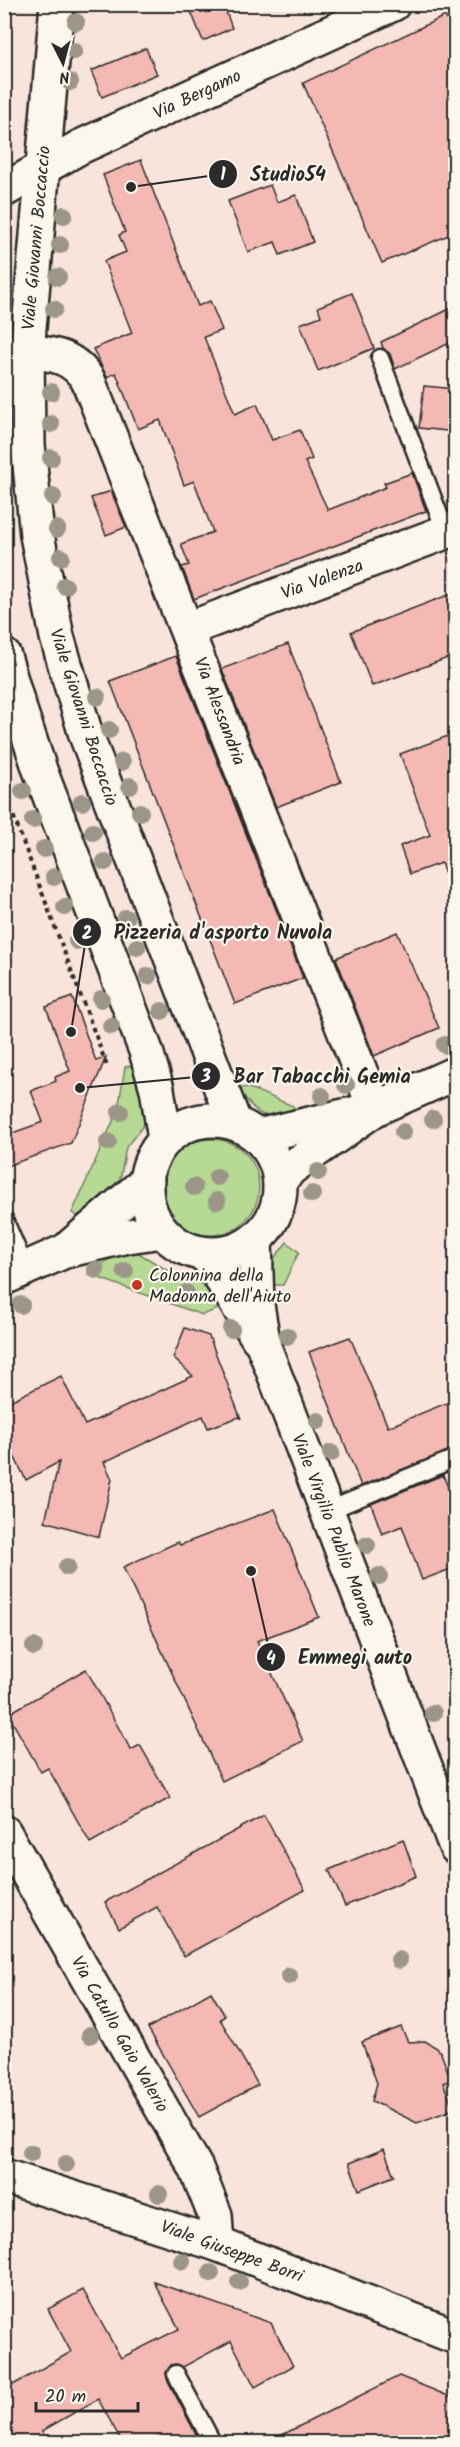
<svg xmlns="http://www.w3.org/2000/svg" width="460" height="2447" viewBox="0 0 460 2447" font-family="Kalam,sans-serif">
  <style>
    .green { fill: #b6da94; stroke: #708260; stroke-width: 1.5 }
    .building { fill: #f5b9b3; stroke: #2b2b2b; stroke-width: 1.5 }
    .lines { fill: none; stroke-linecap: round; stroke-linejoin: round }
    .lane-casing { stroke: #2b2b2b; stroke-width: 21 }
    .street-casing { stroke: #2b2b2b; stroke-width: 38 }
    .secondary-casing { stroke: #2b2b2b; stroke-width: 38 }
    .path { stroke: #2b2b2b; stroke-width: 4; stroke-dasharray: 4.5 4.5; stroke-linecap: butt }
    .lane { stroke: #fbf7ec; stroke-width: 16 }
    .street { stroke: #fbf7ec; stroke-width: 33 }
    .secondary { stroke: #fbf7ec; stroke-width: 33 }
    .tree { fill: #9b9688 }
    .poi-dot { fill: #c8321e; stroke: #fbf7ec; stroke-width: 2 }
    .labels { text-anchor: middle; stroke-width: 4.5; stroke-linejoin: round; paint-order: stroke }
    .street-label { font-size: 18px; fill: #2b2b2b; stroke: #fbf7ec }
    .poi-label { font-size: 18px; fill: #2b2b2b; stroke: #fbf7ec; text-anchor: start }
    .leader { fill: none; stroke: #2b2b2b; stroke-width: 2 }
    .callout-dot { fill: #2b2b2b; stroke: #fbf7ec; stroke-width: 2 }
    .mark-label { font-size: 18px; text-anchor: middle; font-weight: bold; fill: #fff }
    .callout-label { font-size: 20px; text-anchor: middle; font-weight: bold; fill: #2b2b2b; stroke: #fbf7ec; stroke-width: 4.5; stroke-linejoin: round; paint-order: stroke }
  </style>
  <rect width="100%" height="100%" fill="#f9e4db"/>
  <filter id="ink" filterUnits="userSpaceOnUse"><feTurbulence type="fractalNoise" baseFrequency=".0167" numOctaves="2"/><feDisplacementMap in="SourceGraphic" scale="12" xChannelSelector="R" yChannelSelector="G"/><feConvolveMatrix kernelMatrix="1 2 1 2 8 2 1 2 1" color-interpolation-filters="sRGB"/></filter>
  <g filter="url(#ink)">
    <g class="green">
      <path d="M133,1065L148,1105L143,1126L126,1147L121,1175L113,1196L97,1207L77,1216L72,1213L118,1110L125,1067Z"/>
      <path d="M247,1087L293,1106L298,1117C268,1124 254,1114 239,1089Z"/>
      <circle cx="211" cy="1187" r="48"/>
      <path d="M287,1242L299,1252L283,1285H268L272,1261Z"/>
      <path d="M137,1252L165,1269L202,1284L221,1308L202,1315L88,1274L117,1254Z"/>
    </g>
    <g class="building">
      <path d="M188,4H223L232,28L203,41Z"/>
      <path d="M445,16L456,39V232L382,263L303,83Z"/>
      <path d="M146,48L157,74L102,97L91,71Z"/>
      <path d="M141,160L198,306L210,301L222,330L204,337L235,414L257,404L272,440L300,430L312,459L305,462L328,510L386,487L384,483L412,473L426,511L194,599L182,567L189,565L181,544L213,532L194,481L184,485L160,420L138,429L116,373L107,377L93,349L132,333L104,261L126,252L119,235L125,232L103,175Z"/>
      <path d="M270,185L277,202L296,195L313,242L280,255L275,242L248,252L228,201Z"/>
      <path d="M352,293L374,348L318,371L300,324L321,316L318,307Z"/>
      <path d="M456,306V340L395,369L390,354L383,348L381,342Z"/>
      <path d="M424,386L456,389V432L419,428Z"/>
      <path d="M111,491L126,527L106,535L91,498Z"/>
      <path d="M456,592V655L372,686L351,632Z"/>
      <path d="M288,644L341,782L276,807L222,669Z"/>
      <path d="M176,656L303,978L235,1004L110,681Z"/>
      <path d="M456,733V894L453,895L441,863L410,874L400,846L430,835L400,754Z"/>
      <path d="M397,932L439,1028L374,1056L336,958Z"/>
      <path d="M72,997L96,1061L106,1057L71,1143L4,1167V1136L43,1122L31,1091L56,1081L55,1077L70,1071L46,1007Z"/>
      <path d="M185,1328L209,1336L241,1419L239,1417L208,1428L203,1416L104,1462L112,1479L99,1537L45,1521L59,1462L26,1480L4,1436V1404L61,1376L85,1425L193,1376L173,1358Z"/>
      <path d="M350,1337L388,1427L456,1399V1448L361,1486L309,1352Z"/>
      <path d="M443,1475L456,1507V1567L422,1580L402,1526L382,1534L371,1504Z"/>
      <path d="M275,1509L319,1617L257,1641L303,1741L222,1781L123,1567L178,1542L180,1545Z"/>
      <path d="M86,1669L131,1750L140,1745L170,1798L90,1843L48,1768L41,1772L8,1714Z"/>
      <path d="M264,1815L305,1890L184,1956L157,1907L119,1928L105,1902Z"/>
      <path d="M403,1839L416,1876L345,1906L329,1870Z"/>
      <path d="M211,1992L225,2016L220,2019L258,2085L199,2117L148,2028Z"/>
      <path d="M401,2027L408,2042L425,2041L437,2048L441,2053L451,2080L443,2083L454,2109L417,2123L372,2101L377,2083L362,2042Z"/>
      <path d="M384,2149L394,2176L359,2190L349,2163Z"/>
      <path d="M154,2282L271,2323L293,2366L255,2387L231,2341L183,2367L177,2364L171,2365L166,2373L167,2379L200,2442H122L98,2399L42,2431L48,2442H4V2390L71,2352L48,2309L83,2290L121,2358L179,2329Z"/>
      <path d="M399,2376L456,2399V2442H268Z"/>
    </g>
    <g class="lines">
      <g class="lane-casing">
        <g id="lane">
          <path d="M380,358L446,533"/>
          <path d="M4,1219L25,1268"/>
          <path d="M327,1511L456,1458"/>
          <path d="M176,2374L212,2442"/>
        </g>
      </g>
      <g class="street-casing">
        <g id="street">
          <path d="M4,190L80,147L393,4"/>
          <path d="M27,351C53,354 73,356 88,380L375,1109"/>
          <path d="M188,629L456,528"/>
          <path d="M4,1832L196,2168L215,2215L217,2244"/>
        </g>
      </g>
      <g class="secondary-casing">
        <g id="secondary">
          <path d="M57,4L27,351L28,445L37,535L57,637L86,735L234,1122"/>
          <path d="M4,656L18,704L40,770L146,1051L157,1089L165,1139"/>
          <circle cx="213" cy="1187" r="67"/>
          <path d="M258,1136L365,1111"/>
          <path d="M281,1179L291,1168L375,1109L456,1073"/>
          <path d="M255,1240L257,1305L264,1347L456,1847"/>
          <path d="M71,1246L147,1181"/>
          <path d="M206,1254L258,1338"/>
          <path d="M4,1278L65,1251L128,1236L162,1231"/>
          <path d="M4,2176L217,2244L456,2337"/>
        </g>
      </g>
      <path class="path" d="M4,791L107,1066"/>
      <use href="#lane" class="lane"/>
      <use href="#street" class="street"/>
      <use href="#secondary" class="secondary"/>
    </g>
    <g class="tree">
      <circle cx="76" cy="22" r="9"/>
      <circle cx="74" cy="51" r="9"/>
      <circle cx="70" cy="82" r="9"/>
      <circle cx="64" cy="215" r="9"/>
      <circle cx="60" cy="245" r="9"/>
      <circle cx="58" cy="277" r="9"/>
      <circle cx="54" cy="309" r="9"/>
      <circle cx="51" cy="392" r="9"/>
      <circle cx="51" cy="424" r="9"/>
      <circle cx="51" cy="458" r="9"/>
      <circle cx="53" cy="497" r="9"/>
      <circle cx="57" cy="529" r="9"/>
      <circle cx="61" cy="557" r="9"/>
      <circle cx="65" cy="586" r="9"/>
      <circle cx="97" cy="697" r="9"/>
      <circle cx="109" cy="730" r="9"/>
      <circle cx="122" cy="762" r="9"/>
      <circle cx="130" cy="786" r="9"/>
      <circle cx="23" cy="791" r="9"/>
      <circle cx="82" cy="802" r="9"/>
      <circle cx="140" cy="812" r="9"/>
      <circle cx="33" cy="820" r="9"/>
      <circle cx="93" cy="832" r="9"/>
      <circle cx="44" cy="849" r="9"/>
      <circle cx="105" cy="862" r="9"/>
      <circle cx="54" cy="877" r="9"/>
      <circle cx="65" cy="907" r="9"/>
      <circle cx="126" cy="918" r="9"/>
      <circle cx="77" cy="941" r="9"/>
      <circle cx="137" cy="947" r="9"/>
      <circle cx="148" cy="976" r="9"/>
      <circle cx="101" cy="999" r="9"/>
      <circle cx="162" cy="1011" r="9"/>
      <circle cx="111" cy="1026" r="9"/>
      <circle cx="445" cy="1045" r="9"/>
      <circle cx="346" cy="1085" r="9"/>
      <circle cx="322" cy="1096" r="9"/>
      <circle cx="120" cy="1112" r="9"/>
      <circle cx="433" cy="1119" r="9"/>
      <circle cx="403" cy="1132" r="9"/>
      <circle cx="108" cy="1142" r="9"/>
      <circle cx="318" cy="1172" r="9"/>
      <circle cx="217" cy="1177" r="9"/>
      <circle cx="194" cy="1187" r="9"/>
      <circle cx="312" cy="1194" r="9"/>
      <circle cx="217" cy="1201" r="9"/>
      <circle cx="96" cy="1270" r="9"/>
      <circle cx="125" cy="1271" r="9"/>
      <circle cx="186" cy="1293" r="9"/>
      <circle cx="21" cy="1305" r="9"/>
      <circle cx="231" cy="1329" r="9"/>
      <circle cx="287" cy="1336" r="9"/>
      <circle cx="318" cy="1421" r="9"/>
      <circle cx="331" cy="1453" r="9"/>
      <circle cx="367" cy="1545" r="9"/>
      <circle cx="67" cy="1567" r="9"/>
      <circle cx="379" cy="1576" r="9"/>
      <circle cx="34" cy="1647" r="9"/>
      <circle cx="433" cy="1713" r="9"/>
      <circle cx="399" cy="1960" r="9"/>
      <circle cx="289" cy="1976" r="9"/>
      <circle cx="90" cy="2035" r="9"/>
      <circle cx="31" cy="2153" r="9"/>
      <circle cx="66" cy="2164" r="9"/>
      <circle cx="159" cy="2194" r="9"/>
      <circle cx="182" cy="2261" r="9"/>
      <circle cx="211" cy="2273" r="9"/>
      <circle cx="239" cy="2282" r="9"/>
    </g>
  </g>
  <circle class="poi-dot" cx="137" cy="1285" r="6"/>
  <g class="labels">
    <g class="street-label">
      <text transform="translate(197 94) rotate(-25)" y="6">Via Bergamo</text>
      <text transform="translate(36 238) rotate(-85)" y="6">Viale Giovanni Boccaccio</text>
      <text transform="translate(322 579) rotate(-20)" y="6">Via Valenza</text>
      <text transform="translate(220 711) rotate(69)" y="6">Via Alessandria</text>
      <text transform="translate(84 717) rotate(72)" y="6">Viale Giovanni Boccaccio</text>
      <text transform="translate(334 1530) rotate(69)" y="6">Viale Virgilio Publio Marone</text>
      <text transform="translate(120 2034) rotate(60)" y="6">Via Catullo Gaio Valerio</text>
      <text transform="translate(232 2251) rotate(20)" y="6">Viale Giuseppe Borri</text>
    </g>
    <g class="poi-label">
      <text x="149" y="1281">Colonnina della<tspan x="149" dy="21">Madonna dell'Aiuto</tspan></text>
    </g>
  </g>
  <path class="leader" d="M131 187L223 174M71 1032L87 932M80 1088L206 1076M251 1571L271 1657"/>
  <g class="callout-dot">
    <circle cx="131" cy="187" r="6"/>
    <circle cx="71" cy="1032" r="6"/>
    <circle cx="80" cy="1088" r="6"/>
    <circle cx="251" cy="1571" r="6"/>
    <circle cx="223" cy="174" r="15"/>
    <circle cx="87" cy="932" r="15"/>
    <circle cx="206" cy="1076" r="15"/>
    <circle cx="271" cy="1657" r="15"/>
  </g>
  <g class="mark-label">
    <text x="223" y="180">1</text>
    <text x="87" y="939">2</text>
    <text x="206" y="1082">3</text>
    <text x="271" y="1664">4</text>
  </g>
  <g class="callout-label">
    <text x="288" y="181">Studio54</text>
    <text x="223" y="939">Pizzeria d'asporto Nuvola</text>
    <text x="322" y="1083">Bar Tabacchi Gemia</text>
    <text x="355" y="1664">Emmegi auto</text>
  </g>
  <rect width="460" height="2447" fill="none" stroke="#fbf7ec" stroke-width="24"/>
  <rect x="12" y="12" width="436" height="2423" fill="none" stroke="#2b2b2b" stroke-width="2" filter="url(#ink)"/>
  <g transform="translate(63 63) rotate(174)" stroke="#fbf7ec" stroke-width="4.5" paint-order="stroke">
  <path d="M0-4.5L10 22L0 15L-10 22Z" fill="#2b2b2b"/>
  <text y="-9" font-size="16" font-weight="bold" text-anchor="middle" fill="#2b2b2b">N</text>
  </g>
  <path d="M36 2402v9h102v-9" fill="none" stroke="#2b2b2b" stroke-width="3"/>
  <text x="45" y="2402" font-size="18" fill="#2b2b2b" stroke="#fbf7ec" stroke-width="4.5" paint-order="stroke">20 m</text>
</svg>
